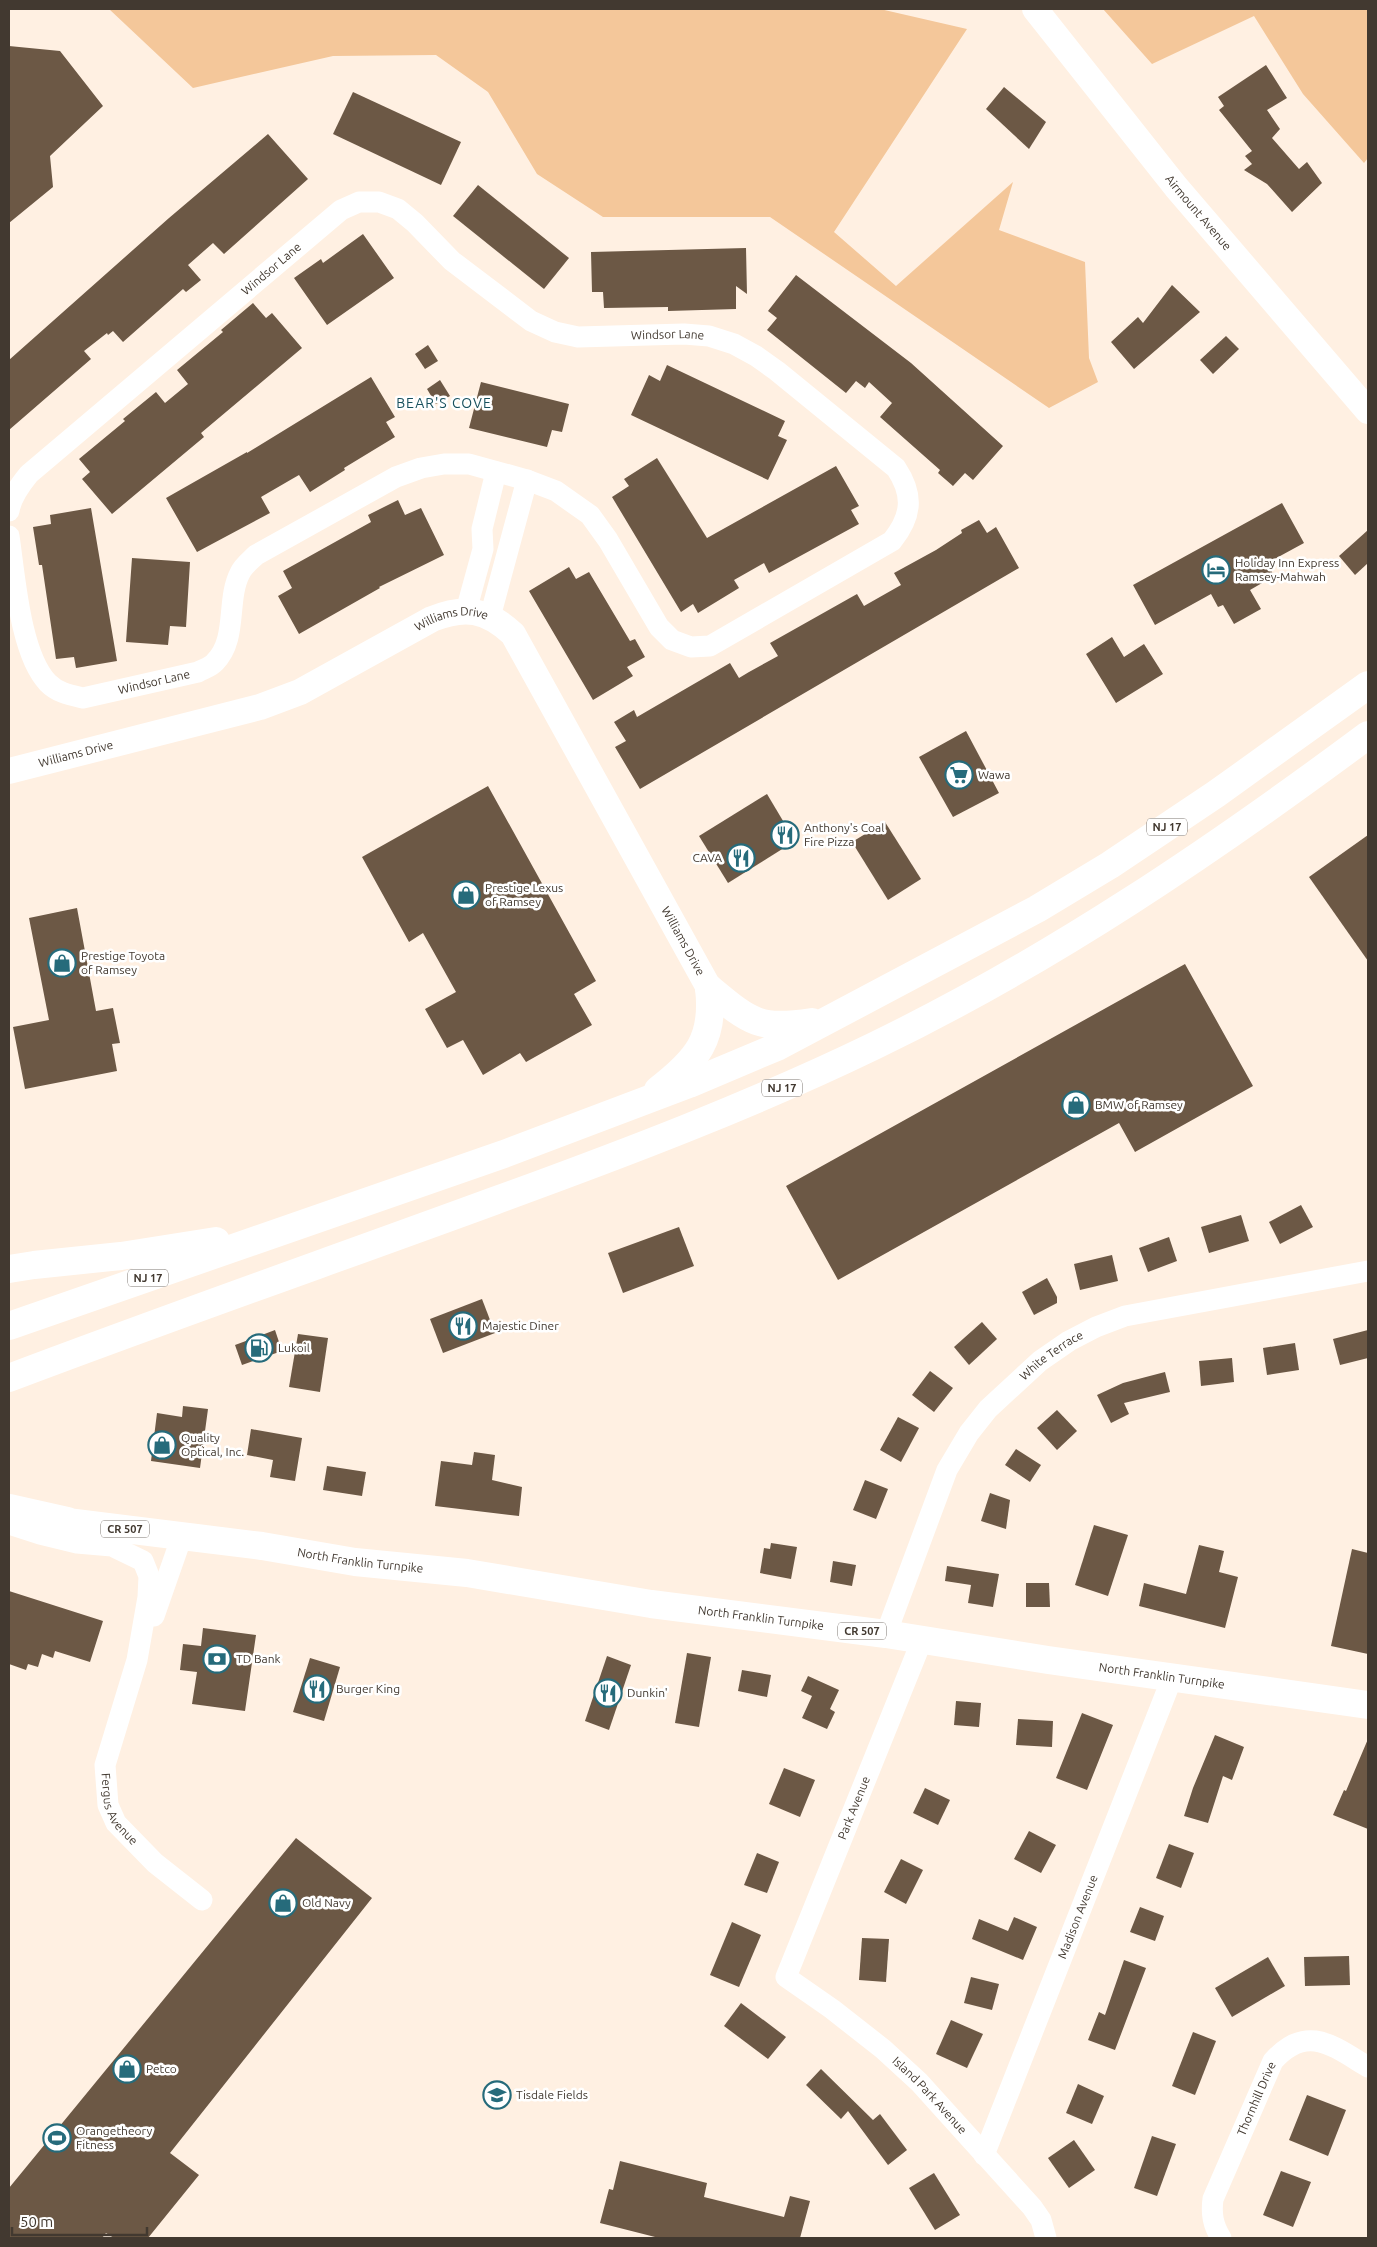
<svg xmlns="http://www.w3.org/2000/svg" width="1377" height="2247" viewBox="0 0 1377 2247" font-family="Ubuntu,sans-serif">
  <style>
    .green { fill: #f4c79a }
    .building { fill: #6c5845 }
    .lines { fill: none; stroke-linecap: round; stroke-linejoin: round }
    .minor { stroke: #fff; stroke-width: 21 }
    .tertiary { stroke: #fff; stroke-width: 26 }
    .primary { stroke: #fff; stroke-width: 28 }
    .trunk { stroke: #fff; stroke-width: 28 }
    .labels { text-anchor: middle; stroke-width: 5; stroke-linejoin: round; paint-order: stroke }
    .shield { fill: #fff; stroke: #7b746e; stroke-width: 1 }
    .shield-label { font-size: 11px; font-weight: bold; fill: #423930 }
    .street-label { font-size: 12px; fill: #423930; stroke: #fff }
    .poi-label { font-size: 12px; fill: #423930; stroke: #fff; text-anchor: start }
    .neighbourhood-label { font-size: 14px; letter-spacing: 1px; fill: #18505d; stroke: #fff }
  </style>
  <rect width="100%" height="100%" fill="#fff0e2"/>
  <g class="green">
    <path d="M109,9H880L967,29L834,232L896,286L1013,182L999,230L1085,262L1089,358L1098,382L1049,408L770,217H603L537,174L488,92L436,55L333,56L193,88Z"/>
    <path d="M1103,9H1368V158L1364,163L1303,94L1254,16L1152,64Z"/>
  </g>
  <g class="building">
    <path d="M9,46L60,51L103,106L50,156L53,187L9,223Z"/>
    <path d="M1266,65L1287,98L1267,110L1280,129L1272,138L1299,169L1307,162L1322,183L1292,212L1267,184L1244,170L1252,164L1245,156L1252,151L1219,110L1224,106L1218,97Z"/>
    <path d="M1004,87L1046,122L1029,149L986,109Z"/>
    <path d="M353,92L461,142L441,185L333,134Z"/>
    <path d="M268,134L308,179L224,254L213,243L188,265L201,280L186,292L183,289L123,342L113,331L108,335L107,333L84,351L91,359L9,430V360L169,218Z"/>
    <path d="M478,185L569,258L544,289L453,216Z"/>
    <path d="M363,234L394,278L327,325L294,278L321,259L323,263Z"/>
    <path d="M746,248L747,294L736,286V309L668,311V307L604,308L603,292H592L591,252Z"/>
    <path d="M796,275L911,363L1003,446L973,480L965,473L953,486L938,473L940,470L880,417L892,403L869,382L865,388L856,381L846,393L767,330L777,318L768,311Z"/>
    <path d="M1172,285L1200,312L1134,369L1111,342L1138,317L1143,323Z"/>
    <path d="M253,303L266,318L272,313L302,348L201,433L204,437L112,514L82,479L90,472L79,459L125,421L123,419L156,392L165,403L188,384L177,370L223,332L221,330Z"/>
    <path d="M1226,336L1239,349L1213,374L1200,360Z"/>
    <path d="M428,345L438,361L425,369L415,354Z"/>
    <path d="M667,365L785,421L778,436L787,440L768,480L631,415L649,375L660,381Z"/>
    <path d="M371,377L395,417L386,422L395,437L344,468L345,470L310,492L299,475L292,479L261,497L270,513L197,552L166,498L247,452V453Z"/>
    <path d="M440,380L450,396L436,404L427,389Z"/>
    <path d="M481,382L569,404L562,432L552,430L547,447L469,428Z"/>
    <path d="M657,458L707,538L836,466L859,506L851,510L859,524L769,573L764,563L734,580L739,588L698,613L693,604L681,612L612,497L629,486L624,479Z"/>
    <path d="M398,500L405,515L421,508L444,555L379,587L380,588L299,634L278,596L292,588L283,571L371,522L368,515Z"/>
    <path d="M1282,503L1304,543L1267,563L1274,576L1250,590L1261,609L1234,624L1223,605L1218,607L1211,594L1155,625L1133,585Z"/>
    <path d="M91,508L117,661L76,668L74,657L56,659L42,565H39L33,527L51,524L50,515Z"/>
    <path d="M979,520L987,533L996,527L1019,568L640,789L615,747L626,741L614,722L634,710L637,717L730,663L739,678L749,672L778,656L770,643L857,594L864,606L901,585L894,573L936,550L962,533L961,530Z"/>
    <path d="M1368,530V563L1355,575L1339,556Z"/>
    <path d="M132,558L190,562L186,627L170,626L168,645L126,642Z"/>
    <path d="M569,567L576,579L589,572L630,641L635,639L645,657L627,667L633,676L593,700L529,591Z"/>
    <path d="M1112,637L1124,657L1144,644L1163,674L1116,703L1086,654Z"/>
    <path d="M966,731L999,793L953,817L919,757Z"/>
    <path d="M488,786L596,981L574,994L592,1025L526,1062L520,1053L483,1075L463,1040L447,1048L425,1009L456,992L423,933L409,942L362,857Z"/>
    <path d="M767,794L795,841L728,883L699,836Z"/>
    <path d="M885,822L921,879L888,900L852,842Z"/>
    <path d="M1368,835V961L1309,877Z"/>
    <path d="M77,908L96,1011L113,1008L120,1043L112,1044L117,1071L25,1089L13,1027L49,1020L29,918Z"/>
    <path d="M1185,964L1253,1086L1135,1152L1119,1123L838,1280L786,1186Z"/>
    <path d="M1301,1205L1313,1227L1280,1244L1269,1222Z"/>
    <path d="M1241,1215L1249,1241L1209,1253L1201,1227Z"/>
    <path d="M679,1227L694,1266L623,1293L608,1253Z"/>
    <path d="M1169,1237L1177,1261L1148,1272L1139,1248Z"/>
    <path d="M1112,1255L1118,1281L1080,1290L1074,1264Z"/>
    <path d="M1047,1278L1057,1297V1303L1034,1315L1022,1292Z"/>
    <path d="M482,1299L495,1333L443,1353L430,1319Z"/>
    <path d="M982,1322L997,1339L969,1365L954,1347Z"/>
    <path d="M275,1330L282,1351L242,1365L235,1345Z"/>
    <path d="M1368,1330V1358L1340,1365L1333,1339Z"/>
    <path d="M298,1334L328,1338L320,1392L289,1387Z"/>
    <path d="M1295,1343L1299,1370L1267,1375L1263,1348Z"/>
    <path d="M1232,1358L1234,1382L1201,1386L1199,1361Z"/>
    <path d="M930,1371L953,1388L934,1412L912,1395Z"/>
    <path d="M1165,1372L1170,1392L1124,1403L1129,1414L1111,1423L1097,1395L1123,1383Z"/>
    <path d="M183,1406L208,1409L200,1468L151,1461L157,1413L182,1417Z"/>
    <path d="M1057,1410L1077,1431L1057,1450L1037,1428Z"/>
    <path d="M898,1417L919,1428L901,1462L880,1450Z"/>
    <path d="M251,1429L302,1438L295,1481L270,1477L273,1460L247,1455Z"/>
    <path d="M1016,1449L1041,1465L1030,1482L1005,1465Z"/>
    <path d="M474,1452L495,1455L492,1480L522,1487L519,1516L435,1506L441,1461L472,1465Z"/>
    <path d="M327,1466L366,1472L362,1496L323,1490Z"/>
    <path d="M865,1480L888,1489L876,1519L853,1510Z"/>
    <path d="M990,1493L1010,1500L1006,1529L981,1521Z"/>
    <path d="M1094,1525L1128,1535L1108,1596L1075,1585Z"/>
    <path d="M771,1543L797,1547L791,1579L760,1573L764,1548L770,1549Z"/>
    <path d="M1199,1545L1224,1551L1219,1572L1238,1577L1225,1628L1139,1606L1144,1583L1186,1594Z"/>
    <path d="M1352,1549L1368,1553V1654L1331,1646Z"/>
    <path d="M833,1561L856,1565L852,1586L830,1582Z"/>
    <path d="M947,1566L999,1574L993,1607L968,1603L971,1585L945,1581Z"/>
    <path d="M1026,1583H1049L1050,1607H1026Z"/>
    <path d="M9,1591L103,1621L90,1662L55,1651L53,1658L42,1654L38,1667L28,1664L26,1670L9,1664Z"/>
    <path d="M203,1628L256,1635L245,1711L192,1704L197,1672L180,1670L183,1644L201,1646Z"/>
    <path d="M687,1653L711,1657L699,1727L675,1723Z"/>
    <path d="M607,1656L631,1665L609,1730L585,1721Z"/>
    <path d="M310,1658L340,1667L324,1721L293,1712Z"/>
    <path d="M742,1670L771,1675L767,1697L738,1691Z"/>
    <path d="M808,1676L839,1690L830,1709L835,1712L827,1729L802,1718L812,1696L801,1691Z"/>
    <path d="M956,1701L981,1703L979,1727L954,1725Z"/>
    <path d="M1082,1713L1113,1725L1087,1790L1056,1778Z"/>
    <path d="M1018,1719L1053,1721L1052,1747L1016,1745Z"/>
    <path d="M1215,1735L1244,1747L1232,1780L1223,1776L1208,1823L1184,1816L1193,1788Z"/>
    <path d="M1368,1739V1829L1333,1815L1344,1790L1346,1791Z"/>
    <path d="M784,1768L815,1780L800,1817L769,1804Z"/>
    <path d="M925,1788L950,1800L938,1825L913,1813Z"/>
    <path d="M1029,1831L1056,1845L1041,1873L1014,1859Z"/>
    <path d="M296,1838L372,1898L170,2153L199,2175L148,2238H114L106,2233L102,2238H9V2188Z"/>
    <path d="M1169,1844L1194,1853L1181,1888L1156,1878Z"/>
    <path d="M757,1853L779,1862L767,1893L744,1885Z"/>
    <path d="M901,1859L923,1870L906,1904L884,1892Z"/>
    <path d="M1140,1907L1164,1916L1155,1941L1130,1932Z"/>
    <path d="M1014,1917L1037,1927L1023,1960L972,1939L979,1919L1008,1931Z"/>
    <path d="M732,1922L761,1935L739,1987L710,1975Z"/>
    <path d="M862,1938L889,1939L886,1982L859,1980Z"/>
    <path d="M1349,1956L1350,1985L1305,1986L1304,1957Z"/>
    <path d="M1268,1957L1285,1986L1232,2017L1215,1988Z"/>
    <path d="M1124,1960L1146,1968L1115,2050L1088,2040L1099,2012L1105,2015Z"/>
    <path d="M971,1977L999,1984L992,2010L964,2003Z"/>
    <path d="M741,2003L786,2037L768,2059L724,2026Z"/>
    <path d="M951,2020L983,2034L967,2068L936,2054Z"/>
    <path d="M1193,2032L1216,2041L1195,2095L1172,2086Z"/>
    <path d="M821,2069L873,2120L880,2114L907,2150L888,2165L848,2111L841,2119L806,2085Z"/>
    <path d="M1078,2084L1104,2096L1092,2124L1066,2113Z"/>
    <path d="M1307,2095L1346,2110L1328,2156L1289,2140Z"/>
    <path d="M1152,2136L1176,2144L1157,2196L1134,2188Z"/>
    <path d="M1074,2140L1095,2170L1069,2188L1048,2158Z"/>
    <path d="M620,2161L707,2183L704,2197L784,2217L790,2196L810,2201L800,2238H659L600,2223L609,2189L613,2190Z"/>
    <path d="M1281,2171L1311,2182L1293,2227L1263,2215Z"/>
    <path d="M934,2173L960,2215L935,2230L909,2188Z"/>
  </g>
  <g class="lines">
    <g class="minor">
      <path id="s1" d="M9,511C11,497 20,485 29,474L341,210L359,202H379L398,209L415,223L452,261L531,321L555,332L578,337L684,334L709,336L734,344L756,356L777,371L896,468C914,495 912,516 892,541L710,646L691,647L672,640L659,627L608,540L590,515L556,491L527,480L469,464H444L421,468L396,477L256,555C251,560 243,566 240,573C226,600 238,639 215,662C211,667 203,669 198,672L83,698C70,695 58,693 48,683C20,654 15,576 9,536"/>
      <path d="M466,611L483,549L482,529L496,472"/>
      <path d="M490,617L527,480"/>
      <path id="s2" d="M9,1524L40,1534L77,1543L112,1546L143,1561L149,1576L148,1597L137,1660L105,1765L108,1805L116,1823L155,1863L202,1900"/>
      <path d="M154,1616L182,1536"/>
      <path id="s3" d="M886,1634L947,1470L969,1433L988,1409L1040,1361L1069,1341L1096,1327L1125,1316L1368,1271"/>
      <path id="s4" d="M922,1640L786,1977L832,2009L883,2049L919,2082L1032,2207L1041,2220L1046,2238"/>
      <path id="s5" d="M984,2155L1172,1678"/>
      <path id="s6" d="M1221,2238C1213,2225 1211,2214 1213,2199L1273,2061C1307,2023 1333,2046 1368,2067"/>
    </g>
    <g class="tertiary">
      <path id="s7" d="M1035,9L1176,187L1368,411"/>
      <path id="s8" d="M9,771L260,707L300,692L432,619C465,606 486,609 513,634L709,988"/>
    </g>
    <path class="primary" id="s9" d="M43,1519L262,1546L355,1562L467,1573L651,1604L886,1634L1048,1660L1368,1705"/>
    <g class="trunk">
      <path d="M709,988C750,1022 758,1030 812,1022"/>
      <path d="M658,1090C697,1060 715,1039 709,988"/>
      <path d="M9,1269L34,1265L121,1256L216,1241"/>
      <path d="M9,1326L504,1154L689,1084L779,1046L1037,909L1110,865L1216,794L1368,685"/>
      <path d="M9,1378C170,1317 333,1260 494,1201C623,1154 750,1106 874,1046C1050,961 1212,851 1368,735"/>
      <path d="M9,1508L67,1521"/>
    </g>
  </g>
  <defs>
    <g id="hotel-ring" transform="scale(1.4375)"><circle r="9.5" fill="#fff" stroke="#266b7b" stroke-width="1.5"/><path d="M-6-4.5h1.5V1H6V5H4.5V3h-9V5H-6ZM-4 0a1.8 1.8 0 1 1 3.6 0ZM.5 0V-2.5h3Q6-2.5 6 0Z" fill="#266b7b"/></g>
    <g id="supermarket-ring" transform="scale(1.4375)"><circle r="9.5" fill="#fff" stroke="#266b7b" stroke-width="1.5"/><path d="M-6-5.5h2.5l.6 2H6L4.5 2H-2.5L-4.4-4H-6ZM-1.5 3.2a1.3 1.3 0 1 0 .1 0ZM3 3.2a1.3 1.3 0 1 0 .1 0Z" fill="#266b7b"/></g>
    <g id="restaurant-ring" transform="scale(1.4375)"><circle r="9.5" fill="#fff" stroke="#266b7b" stroke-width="1.5"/><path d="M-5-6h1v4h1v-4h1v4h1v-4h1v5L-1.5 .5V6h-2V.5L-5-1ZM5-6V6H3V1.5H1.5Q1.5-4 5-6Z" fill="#266b7b"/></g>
    <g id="shop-ring" transform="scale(1.4375)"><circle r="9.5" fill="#fff" stroke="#266b7b" stroke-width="1.5"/><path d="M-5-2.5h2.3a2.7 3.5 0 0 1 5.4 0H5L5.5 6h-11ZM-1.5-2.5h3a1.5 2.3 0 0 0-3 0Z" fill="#266b7b"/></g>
    <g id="fuel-ring" transform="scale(1.4375)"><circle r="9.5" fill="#fff" stroke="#266b7b" stroke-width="1.5"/><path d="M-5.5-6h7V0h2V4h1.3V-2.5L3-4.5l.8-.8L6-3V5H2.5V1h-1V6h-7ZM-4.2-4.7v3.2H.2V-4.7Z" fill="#266b7b"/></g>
    <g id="bank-ring" transform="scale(1.4375)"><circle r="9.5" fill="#fff" stroke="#266b7b" stroke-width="1.5"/><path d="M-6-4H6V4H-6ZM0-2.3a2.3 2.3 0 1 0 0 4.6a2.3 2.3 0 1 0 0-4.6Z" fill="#266b7b"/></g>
    <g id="school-ring" transform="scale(1.4375)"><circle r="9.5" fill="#fff" stroke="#266b7b" stroke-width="1.5"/><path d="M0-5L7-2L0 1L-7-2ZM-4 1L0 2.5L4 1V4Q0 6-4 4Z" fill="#266b7b"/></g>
    <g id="stadium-ring" transform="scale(1.4375)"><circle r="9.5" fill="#fff" stroke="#266b7b" stroke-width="1.5"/><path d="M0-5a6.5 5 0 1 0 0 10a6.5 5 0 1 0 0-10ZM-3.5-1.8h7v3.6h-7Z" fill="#266b7b"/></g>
  </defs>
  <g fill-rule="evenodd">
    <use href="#hotel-ring" x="1216" y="570"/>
    <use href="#supermarket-ring" x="959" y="775"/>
    <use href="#restaurant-ring" x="785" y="835"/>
    <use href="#restaurant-ring" x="741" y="858"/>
    <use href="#shop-ring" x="466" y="895"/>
    <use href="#shop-ring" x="62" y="963"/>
    <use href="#shop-ring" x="1076" y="1105"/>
    <use href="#restaurant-ring" x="463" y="1326"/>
    <use href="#fuel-ring" x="259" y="1348"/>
    <use href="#shop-ring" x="162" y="1445"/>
    <use href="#bank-ring" x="217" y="1659"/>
    <use href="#restaurant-ring" x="317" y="1689"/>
    <use href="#restaurant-ring" x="608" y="1693"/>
    <use href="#shop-ring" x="283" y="1903"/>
    <use href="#shop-ring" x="127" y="2069"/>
    <use href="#school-ring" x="497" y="2095"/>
    <use href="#stadium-ring" x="57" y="2138"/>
  </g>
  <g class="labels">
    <g class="shield">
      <rect x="1147" y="818.5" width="40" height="17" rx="4"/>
      <rect x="762" y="1079.5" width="40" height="17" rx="4"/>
      <rect x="128" y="1269.5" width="40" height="17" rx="4"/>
      <rect x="101" y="1520.5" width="48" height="17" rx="4"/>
      <rect x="838" y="1622.5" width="48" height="17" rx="4"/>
    </g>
    <g class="shield-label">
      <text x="1167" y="831">NJ 17</text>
      <text x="782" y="1092">NJ 17</text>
      <text x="148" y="1282">NJ 17</text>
      <text x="125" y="1533">CR 507</text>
      <text x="862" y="1635">CR 507</text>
    </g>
    <g class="street-label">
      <text dy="4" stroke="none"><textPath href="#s7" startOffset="261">Airmount Avenue</textPath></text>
      <text dy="4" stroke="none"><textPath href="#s1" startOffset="360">Windsor Lane</textPath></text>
      <text dy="4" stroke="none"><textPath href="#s1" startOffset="825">Windsor Lane</textPath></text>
      <text dy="4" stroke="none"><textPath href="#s8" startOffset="472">Williams Drive</textPath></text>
      <text transform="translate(154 682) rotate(-13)" y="4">Windsor Lane</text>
      <text dy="4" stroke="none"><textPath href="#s8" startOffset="69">Williams Drive</textPath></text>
      <text dy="4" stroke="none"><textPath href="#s8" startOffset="892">Williams Drive</textPath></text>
      <text dy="4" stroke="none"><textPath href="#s3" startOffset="332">White Terrace</textPath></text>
      <text dy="4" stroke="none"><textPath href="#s9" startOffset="320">North Franklin Turnpike</textPath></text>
      <text dy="4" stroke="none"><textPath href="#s9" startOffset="725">North Franklin Turnpike</textPath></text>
      <text dy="4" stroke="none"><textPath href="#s9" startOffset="1130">North Franklin Turnpike</textPath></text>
      <text dy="4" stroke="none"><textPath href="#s2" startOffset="399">Fergus Avenue</textPath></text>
      <text transform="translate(854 1808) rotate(-68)" y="4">Park Avenue</text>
      <text dy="4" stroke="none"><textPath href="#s5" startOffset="256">Madison Avenue</textPath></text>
      <text dy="4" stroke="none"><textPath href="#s4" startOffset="550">Island Park Avenue</textPath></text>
      <text dy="4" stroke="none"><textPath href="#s6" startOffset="150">Thornhill Drive</textPath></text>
    </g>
    <g class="poi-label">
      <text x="1235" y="567">Holiday Inn Express<tspan x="1235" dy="14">Ramsey-Mahwah</tspan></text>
      <text x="978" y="779">Wawa</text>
      <text x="804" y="832">Anthony's Coal<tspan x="804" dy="14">Fire Pizza</tspan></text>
      <text x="722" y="862" text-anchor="end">CAVA</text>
      <text x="485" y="892">Prestige Lexus<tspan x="485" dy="14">of Ramsey</tspan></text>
      <text x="81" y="960">Prestige Toyota<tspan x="81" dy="14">of Ramsey</tspan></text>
      <text x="1095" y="1109">BMW of Ramsey</text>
      <text x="482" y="1330">Majestic Diner</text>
      <text x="278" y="1352">Lukoil</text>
      <text x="181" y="1442">Quality<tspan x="181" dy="14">Optical, Inc.</tspan></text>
      <text x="236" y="1663">TD Bank</text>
      <text x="336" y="1693">Burger King</text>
      <text x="627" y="1697">Dunkin'</text>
      <text x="302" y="1907">Old Navy</text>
      <text x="146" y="2073">Petco</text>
      <text x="516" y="2099">Tisdale Fields</text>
      <text x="76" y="2135">Orangetheory<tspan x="76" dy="14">Fitness</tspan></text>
    </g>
    <g class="neighbourhood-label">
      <text x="444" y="408">BEAR'S COVE</text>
    </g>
  </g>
  <rect width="1377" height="2247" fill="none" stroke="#423930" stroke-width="20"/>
  <path d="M12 2227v8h135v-8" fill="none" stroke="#423930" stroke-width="2.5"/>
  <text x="20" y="2227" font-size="15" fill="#423930" stroke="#ffffff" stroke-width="4" paint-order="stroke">50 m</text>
</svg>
